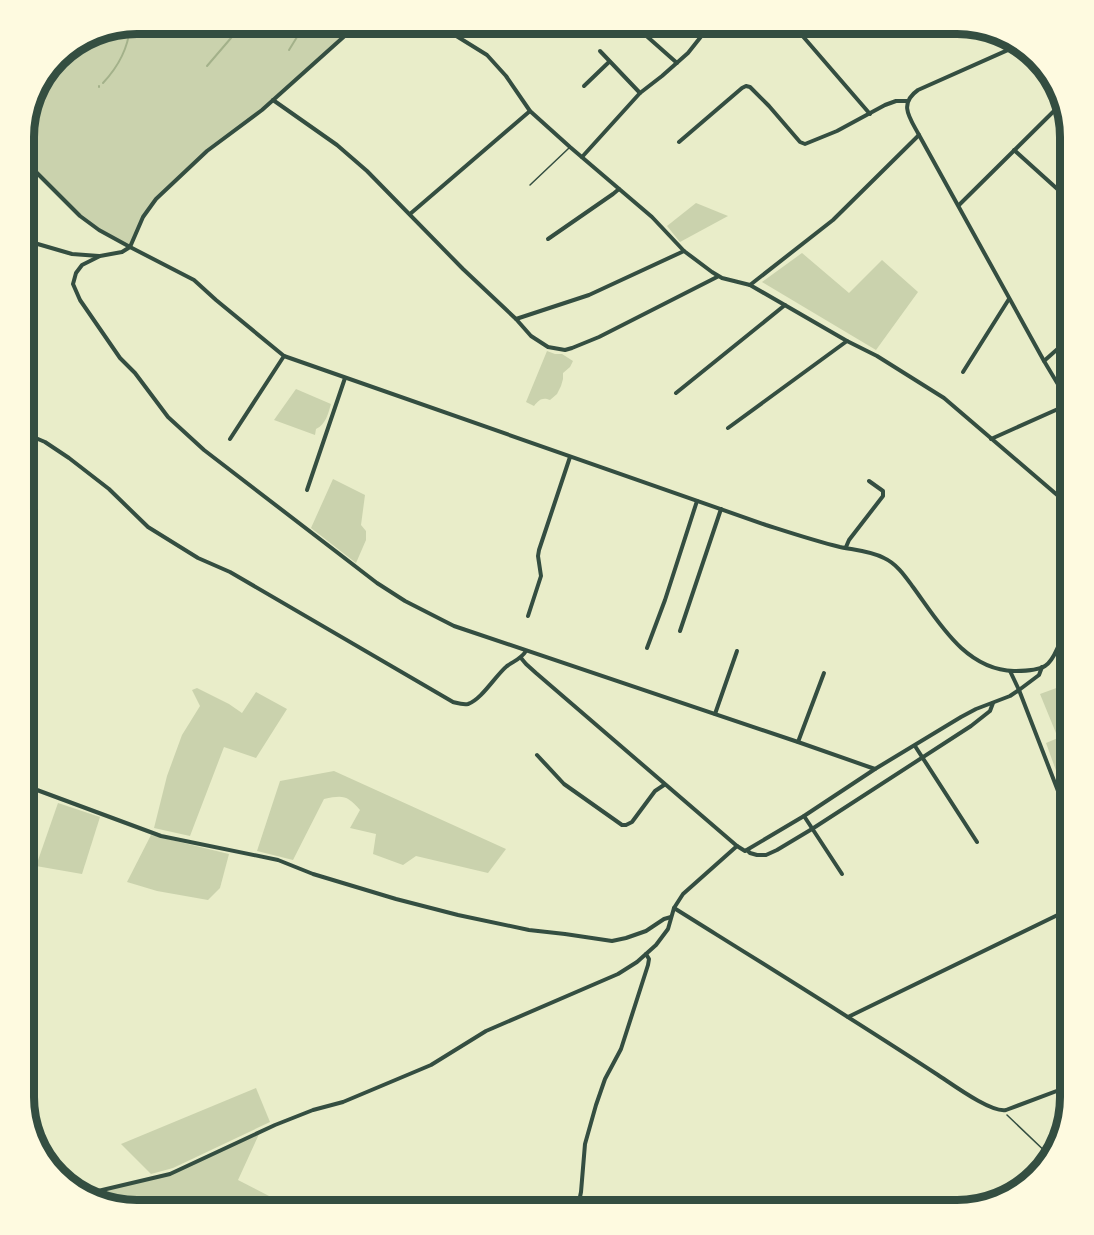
<svg xmlns="http://www.w3.org/2000/svg" width="1094" height="1235" viewBox="0 0 1094 1235" font-family="'PT Sans Narrow',sans-serif">
  <style>
    .green { fill: #cad2ad }
    .lines { fill: none; stroke-linecap: round; stroke-linejoin: round }
    .stream { stroke: #a3b18a; stroke-width: 2 }
    .path { stroke: #344e41; stroke-width: 1.5 }
    .service { stroke: #344e41; stroke-width: 1.5 }
    .minor { stroke: #344e41; stroke-width: 4 }
    .rim { fill: none; stroke: #344e41; stroke-width: 8 }
  </style>
  <rect width="100%" height="100%" fill="#e9edc9"/>
  <g class="green">
    <path d="M137,24H358L262,110L207,151L156,199L145,214L130,247L80,216L24,160V129L36,87L62,52Z"/>
    <path d="M696,203L728,216L680,242L667,226Z"/>
    <path d="M802,253L849,293L882,260L918,292L876,350L762,282Z"/>
    <path d="M547,351L555,354H562L573,361L570,367L563,373V379L561,386L557,394L550,400C542,397 539,400 534,406L526,402Z"/>
    <path d="M296,389L331,404C328,414 326,424 316,429L315,435L274,420Z"/>
    <path d="M333,479L365,495L361,525L366,531V540L356,563L311,528Z"/>
    <path d="M1070,683V809L1046,743L1058,738L1040,694Z"/>
    <path d="M197,688L229,704L242,713L256,692L287,709L256,758L224,747L190,836L154,828L167,776L182,735L200,706L192,690Z"/>
    <path d="M334,771L506,849L488,873L416,856L403,865L373,854L376,834L350,828L360,810C347,795 343,795 324,799L293,860L257,851L280,781Z"/>
    <path d="M58,803L100,817L82,874L36,866Z"/>
    <path d="M151,835L229,854L220,888L208,900L157,891L127,882Z"/>
    <path d="M256,1088L270,1122L173,1168L151,1174L121,1144Z"/>
    <path d="M260,1132L238,1180L271,1197L265,1207L269,1211H179L177,1206L152,1211H137L87,1199L83,1196L170,1174Z"/>
  </g>
  <g class="lines">
    <g class="stream">
      <path d="M289,50L305,24"/>
      <path d="M207,66L243,24"/>
      <path d="M103,83C118,67 128,49 130,27"/>
      <path d="M99,87V86"/>
    </g>
    <path class="path" d="M1007,1115L1051,1157"/>
    <path class="service" d="M530,185L569,148"/>
    <g class="minor">
      <path d="M437,24L487,55L506,76L530,111L570,147L652,217L684,251L712,272L722,278L750,285L847,341L877,356L944,398L1070,506"/>
      <path d="M754,27L758,24"/>
      <path d="M642,32L677,63"/>
      <path d="M800,33L870,114"/>
      <path d="M1000,34L1008,50"/>
      <path d="M1019,45L918,90C898,104 910,118 919,135L1044,361L1062,391L1070,417"/>
      <path d="M600,51L640,93"/>
      <path d="M584,86L609,62"/>
      <path d="M273,100L337,145L367,171L463,269L516,319L531,336L548,347L565,350L572,348L599,337L717,277"/>
      <path d="M679,142L742,88L746,86L750,87L769,106L800,142L805,144L837,131L885,105L896,101H907"/>
      <path d="M1014,150L1064,195L1070,197"/>
      <path d="M582,157L640,93L662,76L688,53L711,24"/>
      <path d="M24,160L80,216L99,230L130,247L194,280L216,300L284,356L766,525C791,533 815,541 840,547C855,550 871,551 884,558C897,564 905,576 913,587C938,621 965,670 1014,671C1023,671 1037,671 1045,666C1057,659 1065,626 1070,613"/>
      <path d="M959,205L1059,106"/>
      <path d="M410,214L530,111"/>
      <path d="M548,239L613,194L619,189"/>
      <path d="M24,240L72,254L99,256"/>
      <path d="M130,247L122,252L100,256L82,265L76,273L73,284L80,300L120,358L135,373L168,417L204,450L377,583L405,601L454,626L798,742L875,769"/>
      <path d="M130,247L143,217L156,199L207,151L262,110L358,24"/>
      <path d="M1068,266L1070,265"/>
      <path d="M750,285L833,220L919,135"/>
      <path d="M516,319L589,295L684,251"/>
      <path d="M1044,361L1070,338"/>
      <path d="M963,372L1009,299"/>
      <path d="M676,393L785,305"/>
      <path d="M728,428L847,341"/>
      <path d="M24,433L45,442L69,458L109,489L148,527L198,558L230,572L453,702C457,703 463,705 468,704C482,699 495,676 507,666C514,661 521,659 526,651"/>
      <path d="M230,439L284,356"/>
      <path d="M991,439L1067,405"/>
      <path d="M307,490L345,378"/>
      <path d="M846,547L849,540L883,496V491L869,481"/>
      <path d="M528,616L541,576L538,556L539,550L570,457"/>
      <path d="M680,631L721,509"/>
      <path d="M1058,646L1065,645L1070,637"/>
      <path d="M647,648L665,600L697,501"/>
      <path d="M521,658L526,664L536,673C603,730 670,789 737,846L745,851L804,816L875,769L961,717L976,709L1010,696L1019,690L1039,675L1042,667"/>
      <path d="M1010,671L1019,690L1070,822"/>
      <path d="M715,714L737,651"/>
      <path d="M798,742L824,673"/>
      <path d="M915,746L977,842"/>
      <path d="M537,755L564,784L622,825H626L632,822L655,791L664,785"/>
      <path d="M24,788L37,790L161,836L278,860L313,874L396,899L458,915L529,930L565,934L612,941L626,938L646,931L664,919L671,917"/>
      <path d="M804,816L842,874"/>
      <path d="M747,850L750,853L757,855H766L777,850L812,829L971,726L990,711L993,703"/>
      <path d="M674,908C762,963 851,1018 938,1075C952,1084 991,1113 1006,1110L1070,1086"/>
      <path d="M848,1017L1070,909"/>
      <path d="M81,1195L170,1174L275,1125L313,1110L343,1102L431,1065L486,1031L618,974L637,962L656,945L668,929L674,908L683,894L737,846"/>
      <path d="M577,1211L581,1192L585,1144L596,1105L605,1079L621,1049L648,965L649,959L646,954"/>
    </g>
  </g>
  <path d="M0 0H1094V1235H0ZM137 34H957A103 103 0 0 1 1060 137V1097A103 103 0 0 1 957 1200H137A103 103 0 0 1 34 1097V137A103 103 0 0 1 137 34Z" fill="#fefae0" fill-rule="evenodd"/>
  <path class="rim" d="M137 34H957A103 103 0 0 1 1060 137V1097A103 103 0 0 1 957 1200H137A103 103 0 0 1 34 1097V137A103 103 0 0 1 137 34Z"/>
</svg>
